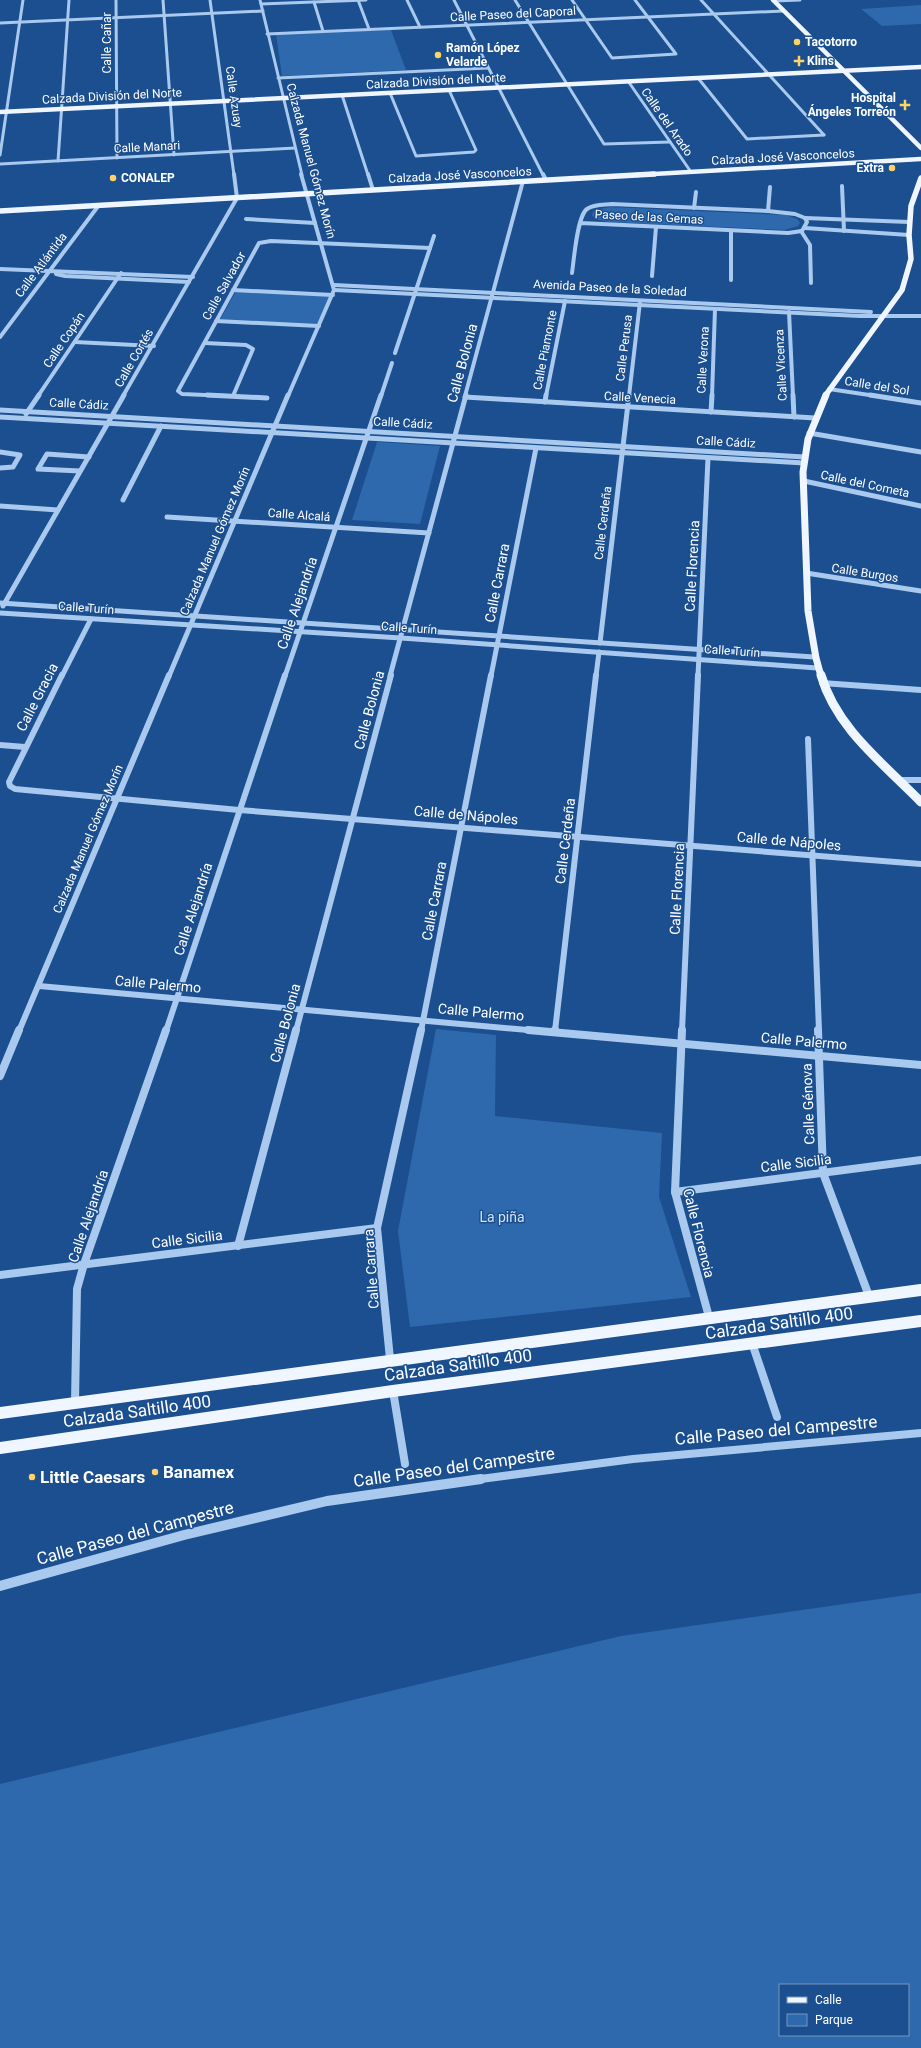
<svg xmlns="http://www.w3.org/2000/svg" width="921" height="2048" viewBox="0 0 921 2048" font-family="Roboto,sans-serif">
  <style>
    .green { fill: #2e69ad; fill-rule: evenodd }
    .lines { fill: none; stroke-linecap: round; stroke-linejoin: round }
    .minor-far5 { stroke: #a9c9ee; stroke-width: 3 }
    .minor-far4 { stroke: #a9c9ee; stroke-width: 4 }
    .minor-far3 { stroke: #a9c9ee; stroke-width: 5 }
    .minor-far2 { stroke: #a9c9ee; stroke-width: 6 }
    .minor-far1 { stroke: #a9c9ee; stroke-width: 8 }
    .minor { stroke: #a9c9ee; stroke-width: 10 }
    .major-far4 { stroke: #f0f6ff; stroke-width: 4.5 }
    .major-far3 { stroke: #f0f6ff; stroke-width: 5.5 }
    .major-far2 { stroke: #f0f6ff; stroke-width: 7 }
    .major-far1 { stroke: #f0f6ff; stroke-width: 9 }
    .major { stroke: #f0f6ff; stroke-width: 12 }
    .poi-dot { fill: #ffd166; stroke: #1b4f8f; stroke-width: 1.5 }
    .labels { text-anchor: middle; stroke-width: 3; stroke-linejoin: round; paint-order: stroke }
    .far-street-label { font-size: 12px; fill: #fff; stroke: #1b4f8f }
    .far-poi-label { font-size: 12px; font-weight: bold; fill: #fff; stroke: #1b4f8f; text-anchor: start }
    .street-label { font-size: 14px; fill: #fff; stroke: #1b4f8f }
    .park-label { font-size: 14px; fill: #cfe3fa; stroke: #1b4f8f }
    .near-street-label { font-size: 17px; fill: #fff; stroke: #1b4f8f }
    .near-poi-label { font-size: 17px; font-weight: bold; fill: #fff; stroke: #1b4f8f; text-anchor: start }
  </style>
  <rect width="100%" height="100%" fill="#1b4f8f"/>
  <g class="green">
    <path d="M921,5V24L882,26L861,9Z"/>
    <path d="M391,30L406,70L282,76L276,34Z"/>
    <path d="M610,207L786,215L797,219L800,223L798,226L784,230L608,222L595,219L592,215L594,210Z"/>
    <path d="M236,291L330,296L317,325L220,320Z"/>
    <path d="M377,442L440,446L420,524L352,520Z"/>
    <path d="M436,1029L496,1035L495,1116L662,1133L659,1197L691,1297L410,1327L398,1231Z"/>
    <path d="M921,1593V2048H0V1784L621,1636ZM780,1985H908V2035H780Z"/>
  </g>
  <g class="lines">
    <g class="minor-far5">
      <path d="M116,0L117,158"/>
      <path d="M163,0L174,155"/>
      <path d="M210,0L234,175"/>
      <path d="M260,0L302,175"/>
      <path d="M358,0L369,29"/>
      <path d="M407,0L420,27"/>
      <path d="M454,0L543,175"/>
      <path d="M515,0L604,144L670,142"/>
      <path d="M572,0L612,58L676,54L635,0"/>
      <path d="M701,0L824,135"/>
      <path d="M774,1L800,0"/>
      <path d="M314,2L323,31"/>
      <path d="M261,4L366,0"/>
      <path d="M0,23L263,11"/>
      <path d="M267,34L783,11"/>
      <path d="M278,78L488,68"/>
      <path d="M698,78L747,139L824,135"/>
      <path d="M628,81L691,172"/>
      <path d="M390,93L416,156L474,152L476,150L449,90"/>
      <path d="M342,95L368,175"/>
      <path d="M0,155L23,0"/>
      <path d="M58,161L69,0"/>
      <path d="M0,164L295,148"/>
    </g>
    <g class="minor-far4">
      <path d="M368,174L373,190"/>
      <path d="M543,174L546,180"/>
      <path d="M842,186L844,231"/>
      <path d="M694,208L696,192"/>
      <path d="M768,211L770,187"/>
      <path d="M805,218L909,222"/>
      <path d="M246,219L315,223"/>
      <path d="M805,228L909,235"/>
      <path d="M731,231V280"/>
      <path d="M801,231L810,245L811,283"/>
      <path d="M0,269L193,277"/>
      <path d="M572,273C574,260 577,216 587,209C594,204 604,205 612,204L768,211L795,214L805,218L807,222L802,231L788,233L581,223"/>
      <path d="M56,274L65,276L189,282"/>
      <path d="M652,276L656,227"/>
      <path d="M334,285L871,312"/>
      <path d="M233,290L333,295"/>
      <path d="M334,290L860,316H921"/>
      <path d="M789,312L793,396"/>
      <path d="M216,321L319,326"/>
      <path d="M0,337L99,205"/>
      <path d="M75,342L154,346"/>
      <path d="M205,343L246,345L253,349L233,396"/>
      <path d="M395,353L434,236"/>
      <path d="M829,389L876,396"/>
      <path d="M38,396L121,273"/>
      <path d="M123,396L237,198L234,174"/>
      <path d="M228,396L182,394L178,391L259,243L271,241L430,248"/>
      <path d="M288,396L334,290L301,174"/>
      <path d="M381,396L392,363"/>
      <path d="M465,396L523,181"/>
      <path d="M546,396L565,301"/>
      <path d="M629,396L640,302"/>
      <path d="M712,396L715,309"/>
    </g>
    <g class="minor-far3">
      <path d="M207,395L267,398"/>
      <path d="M793,395L794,417"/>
      <path d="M870,395L921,403"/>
      <path d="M465,397L815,418"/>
      <path d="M545,402L546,395"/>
      <path d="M0,410L804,457"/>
      <path d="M711,412L712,395"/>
      <path d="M26,414L39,395"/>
      <path d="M0,417L804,463"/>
      <path d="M809,433L921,452"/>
      <path d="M0,452L20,455L13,467L0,468"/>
      <path d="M80,471L38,469L47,454L89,457"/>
      <path d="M804,481L921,506"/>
      <path d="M123,500L161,426"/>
      <path d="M0,506L58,510"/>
      <path d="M167,517L429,533"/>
      <path d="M806,573L921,591"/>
      <path d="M0,603L814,657"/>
      <path d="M3,606L124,395"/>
      <path d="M0,613L401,638L817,668"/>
      <path d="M600,643L629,395"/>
      <path d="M62,676L91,619"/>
      <path d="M169,676L288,395"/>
      <path d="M285,676L381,395"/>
      <path d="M390,676L466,395"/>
      <path d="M491,676L536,448"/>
      <path d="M596,676L599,652"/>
      <path d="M698,676L708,458"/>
    </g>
    <g class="minor-far2">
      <path d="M62,675L9,782L10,786L15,789L239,810L921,864"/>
      <path d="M822,683L921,690"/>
      <path d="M808,739L819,1031"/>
      <path d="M0,745L25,747"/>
      <path d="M900,780H921"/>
      <path d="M39,986L539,1031"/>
      <path d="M19,1031L169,675"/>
      <path d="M166,1031L285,675"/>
      <path d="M296,1031L391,675"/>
      <path d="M421,1031L491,675"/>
      <path d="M555,1031L596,675"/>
      <path d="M682,1031L698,675"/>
    </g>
    <g class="minor-far1">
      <path d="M528,1030L921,1065"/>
      <path d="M682,1030L675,1192L709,1317"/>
      <path d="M818,1030L823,1173L869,1296"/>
      <path d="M555,1032V1030"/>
      <path d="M0,1076L19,1030"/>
      <path d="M675,1192L921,1160"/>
      <path d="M238,1246L296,1030"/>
      <path d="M0,1275L377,1228"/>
      <path d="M752,1343L777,1417"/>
      <path d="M390,1359L377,1228L421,1030"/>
      <path d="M393,1391L405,1464"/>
      <path d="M75,1402L77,1289L84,1264L166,1030"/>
      <path d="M473,1480L633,1459L921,1433"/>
    </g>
    <path class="minor" d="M0,1586L184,1535L327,1501L481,1479"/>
    <g class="major-far4">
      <path d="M773,0L921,148"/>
      <path d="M0,112L921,67"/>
      <path d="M636,175L921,159"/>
    </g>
    <g class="major-far3">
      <path d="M0,211L654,174"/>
      <path d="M825,396L902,290L911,259L909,235L911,206L921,178"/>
    </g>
    <path class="major-far2" d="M821,676L816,658L808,611L803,472L808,439L826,395"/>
    <path class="major-far1" d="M821,675C836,728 884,764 921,802"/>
    <g class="major">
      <path d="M0,1413L921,1290"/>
      <path d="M0,1448L393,1391L921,1321"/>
    </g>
  </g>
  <g class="poi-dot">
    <circle cx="797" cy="42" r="4"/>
    <circle cx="438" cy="55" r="4"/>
    <path d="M797 55h4v4h4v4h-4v4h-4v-4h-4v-4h4z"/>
    <path d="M903 99h4v4h4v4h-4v4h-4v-4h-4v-4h4z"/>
    <circle cx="892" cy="168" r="4"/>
    <circle cx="113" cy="178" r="4"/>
    <circle cx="155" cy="1472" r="4"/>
    <circle cx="32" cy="1477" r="4"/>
  </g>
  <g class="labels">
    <g class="far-street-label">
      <text transform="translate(513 14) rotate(-3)" y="4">Calle Paseo del Caporal</text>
      <text transform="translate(107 43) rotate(-90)" y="4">Calle Cañar</text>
      <text transform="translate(436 81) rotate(-3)" y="4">Calzada División del Norte</text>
      <text transform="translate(112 96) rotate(-3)" y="4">Calzada División del Norte</text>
      <text transform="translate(234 97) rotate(82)" y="4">Calle Azuay</text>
      <text transform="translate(667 122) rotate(55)" y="4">Calle del Arado</text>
      <text transform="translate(147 147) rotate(-3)" y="4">Calle Manari</text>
      <text transform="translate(783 157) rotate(-3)" y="4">Calzada José Vasconcelos</text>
      <text transform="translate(311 161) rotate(75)" y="4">Calzada Manuel Gómez Morín</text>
      <text transform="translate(460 175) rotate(-3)" y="4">Calzada José Vasconcelos</text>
      <text transform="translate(649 217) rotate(3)" y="4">Paseo de las Gemas</text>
      <text transform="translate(41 265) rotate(-53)" y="4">Calle Atlántida</text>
      <text transform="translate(224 286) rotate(-61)" y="4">Calle Salvador</text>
      <text transform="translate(610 288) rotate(3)" y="4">Avenida Paseo de la Soledad</text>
      <text transform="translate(64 340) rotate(-56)" y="4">Calle Copán</text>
      <text transform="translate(624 348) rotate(-83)" y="4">Calle Perusa</text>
      <text transform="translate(545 350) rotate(-79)" y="4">Calle Piamonte</text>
      <text transform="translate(134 358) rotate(-60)" y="4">Calle Cortés</text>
      <text transform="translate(703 360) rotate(-87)" y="4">Calle Verona</text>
      <text transform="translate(781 365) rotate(-93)" y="4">Calle Vicenza</text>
      <text transform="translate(877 386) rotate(9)" y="4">Calle del Sol</text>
      <text transform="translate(640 398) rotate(3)" y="4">Calle Venecia</text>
      <text transform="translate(79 404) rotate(3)" y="4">Calle Cádiz</text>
      <text transform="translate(403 423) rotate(3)" y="4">Calle Cádiz</text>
      <text transform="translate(726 442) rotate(3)" y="4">Calle Cádiz</text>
      <text transform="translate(865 484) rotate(12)" y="4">Calle del Cometa</text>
      <text transform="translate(299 515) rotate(4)" y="4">Calle Alcalá</text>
      <text transform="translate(603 523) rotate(-83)" y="4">Calle Cerdeña</text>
      <text transform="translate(215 541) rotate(-67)" y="4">Calzada Manuel Gómez Morín</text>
      <text transform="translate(865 573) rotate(9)" y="4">Calle Burgos</text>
      <text transform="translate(86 608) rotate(4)" y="4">Calle Turín</text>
      <text transform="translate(409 628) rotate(4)" y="4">Calle Turín</text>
      <text transform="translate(732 651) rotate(4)" y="4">Calle Turín</text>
      <text transform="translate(88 839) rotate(-67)" y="4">Calzada Manuel Gómez Morín</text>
    </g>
    <g class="far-poi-label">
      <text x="805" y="46">Tacotorro</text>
      <text x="446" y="52">Ramón López<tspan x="446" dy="14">Velarde</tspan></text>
      <text x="807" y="65">Klins</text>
      <text x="896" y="102" text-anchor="end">Hospital<tspan x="896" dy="14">Ángeles Torreón</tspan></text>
      <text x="884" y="172" text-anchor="end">Extra</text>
      <text x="121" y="182">CONALEP</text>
    </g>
    <g class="street-label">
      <text transform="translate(462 363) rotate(-75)" y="5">Calle Bolonia</text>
      <text transform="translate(692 566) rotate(-87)" y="5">Calle Florencia</text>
      <text transform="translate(497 583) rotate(-79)" y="5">Calle Carrara</text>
      <text transform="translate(297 603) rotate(-71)" y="5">Calle Alejandría</text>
      <text transform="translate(37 697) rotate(-63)" y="5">Calle Gracia</text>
      <text transform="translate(369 710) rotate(-75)" y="5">Calle Bolonia</text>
      <text transform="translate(466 815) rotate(5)" y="5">Calle de Nápoles</text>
      <text transform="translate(565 841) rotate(-83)" y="5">Calle Cerdeña</text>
      <text transform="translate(789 841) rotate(5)" y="5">Calle de Nápoles</text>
      <text transform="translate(677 889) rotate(-87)" y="5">Calle Florencia</text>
      <text transform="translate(434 901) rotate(-79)" y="5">Calle Carrara</text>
      <text transform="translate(193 909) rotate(-72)" y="5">Calle Alejandría</text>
      <text transform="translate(158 984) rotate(5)" y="5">Calle Palermo</text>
      <text transform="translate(481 1012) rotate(5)" y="5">Calle Palermo</text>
      <text transform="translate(285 1023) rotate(-75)" y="5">Calle Bolonia</text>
      <text transform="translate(804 1041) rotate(5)" y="5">Calle Palermo</text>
      <text transform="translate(808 1104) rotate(-92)" y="5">Calle Génova</text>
      <text transform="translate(796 1163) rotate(-7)" y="5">Calle Sicilia</text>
      <text transform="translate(88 1216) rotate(-71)" y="5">Calle Alejandría</text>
      <text transform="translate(699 1233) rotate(76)" y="5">Calle Florencia</text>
      <text transform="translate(187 1239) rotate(-7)" y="5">Calle Sicilia</text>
      <text transform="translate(371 1269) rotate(-94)" y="5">Calle Carrara</text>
    </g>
    <g class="park-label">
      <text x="502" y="1222">La piña</text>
    </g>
    <g class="near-street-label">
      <text transform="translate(779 1323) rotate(-8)" y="6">Calzada Saltillo 400</text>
      <text transform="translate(458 1365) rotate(-8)" y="6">Calzada Saltillo 400</text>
      <text transform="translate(137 1411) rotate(-8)" y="6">Calzada Saltillo 400</text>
      <text transform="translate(776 1430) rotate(-5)" y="6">Calle Paseo del Campestre</text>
      <text transform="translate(454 1467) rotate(-8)" y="6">Calle Paseo del Campestre</text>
      <text transform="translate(135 1533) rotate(-15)" y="6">Calle Paseo del Campestre</text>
    </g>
    <g class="near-poi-label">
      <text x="163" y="1478">Banamex</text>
      <text x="40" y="1483">Little Caesars</text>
    </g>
  </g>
  <rect x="779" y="1984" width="130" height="52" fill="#1b4f8f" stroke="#7695bc"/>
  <rect x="787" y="1997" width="20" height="6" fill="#f0f6ff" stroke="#7695bc"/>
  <text x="815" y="2004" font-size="12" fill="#ffffff">Calle</text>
  <rect x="787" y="2014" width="20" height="12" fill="#2e69ad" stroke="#7695bc"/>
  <text x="815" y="2024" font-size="12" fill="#ffffff">Parque</text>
</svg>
